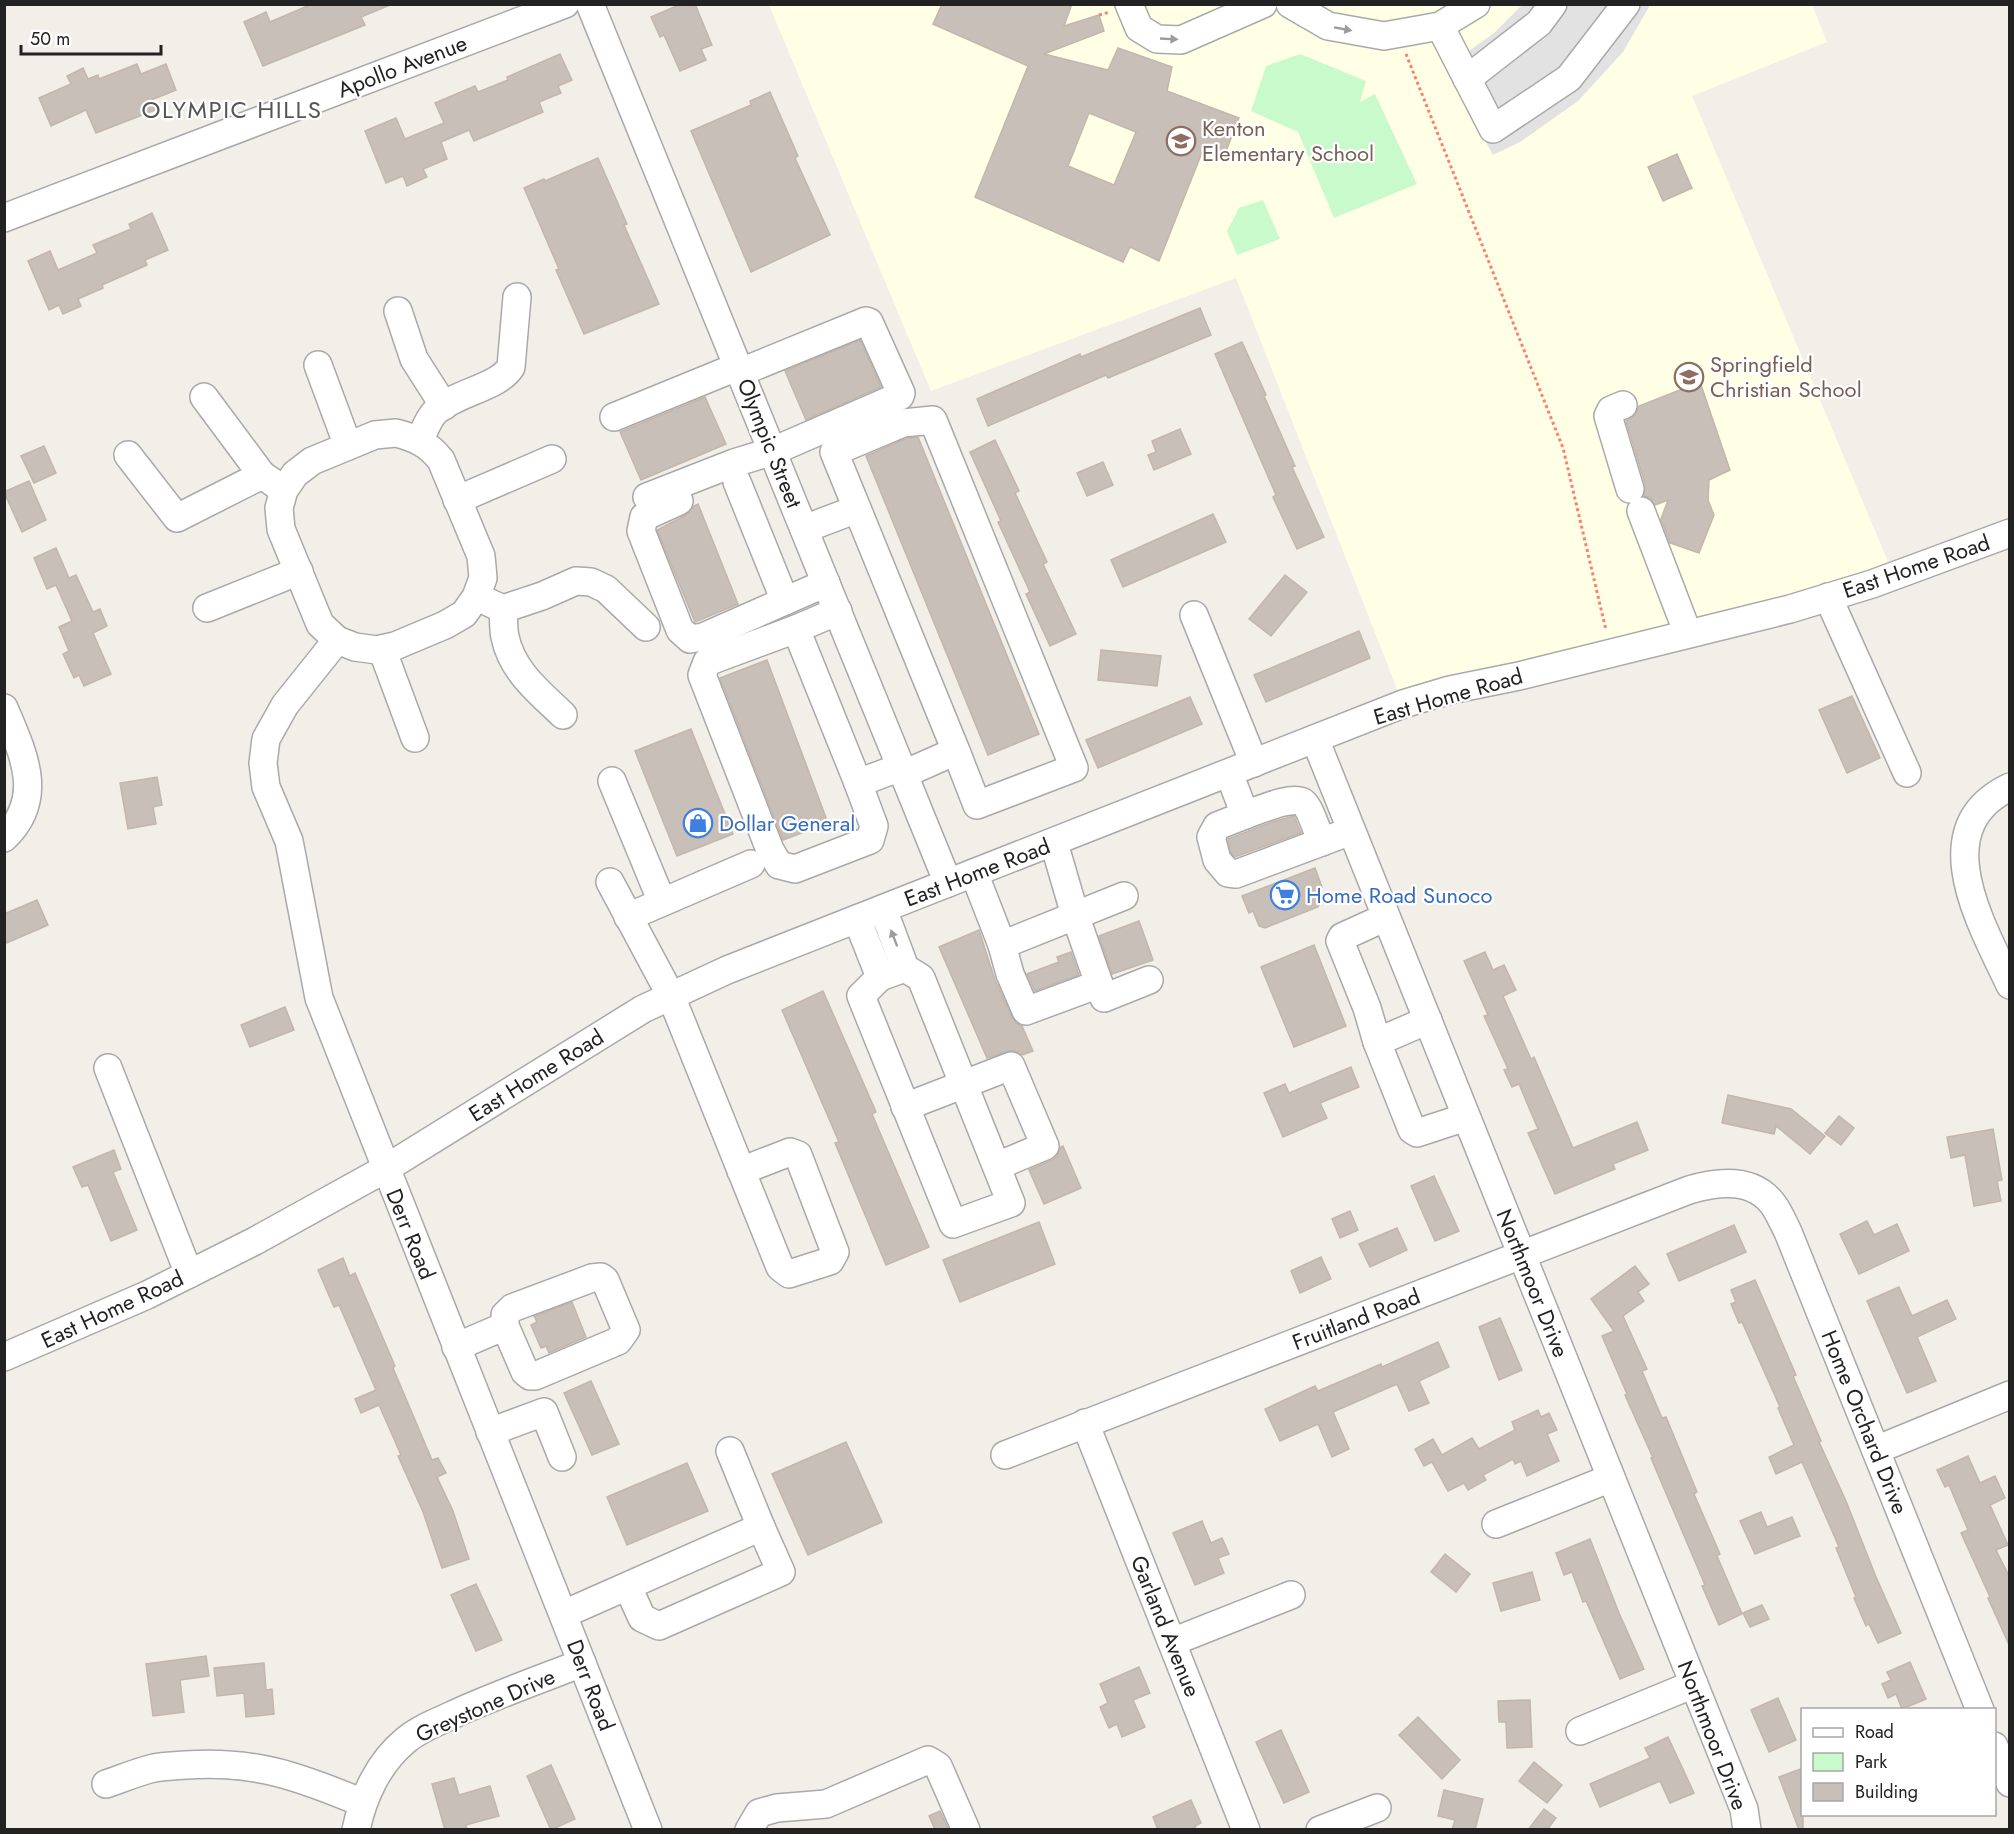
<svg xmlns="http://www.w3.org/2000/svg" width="2014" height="1834" viewBox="0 0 2014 1834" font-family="Jost,sans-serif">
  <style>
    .education { fill: #ffffe5 }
    .park { fill: #c8facc }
    .parking { fill: #e2e2e2 }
    .building { fill: #c7bfb8; stroke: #c4b6ab; stroke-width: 1.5; fill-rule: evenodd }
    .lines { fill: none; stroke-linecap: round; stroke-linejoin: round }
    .minor-casing { stroke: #a9a9a9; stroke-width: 30 }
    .path { stroke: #fa8072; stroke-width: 3; stroke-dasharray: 3 3; stroke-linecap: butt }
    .minor { stroke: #fff; stroke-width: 27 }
    .oneway { fill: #9c9c9c }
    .labels { text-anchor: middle; stroke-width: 4.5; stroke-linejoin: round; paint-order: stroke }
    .street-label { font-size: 22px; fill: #222; stroke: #fff }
    .education-label { font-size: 22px; fill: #785e54; stroke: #fff; text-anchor: start }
    .shop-label { font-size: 22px; fill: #366cbe; stroke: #fff; text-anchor: start }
    .neighbourhood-label { font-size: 24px; letter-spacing: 1.5px; fill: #555; stroke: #fff }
  </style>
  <rect width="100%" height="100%" fill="#f2efe9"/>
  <path class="education" d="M769,5H1812L1827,42L1692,96L1894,576L1403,704L1236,278L931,391Z"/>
  <g class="park">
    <path d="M1300,54L1366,81L1360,102L1375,94L1417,184L1334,218L1298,132L1251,111L1266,66Z"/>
    <path d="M1263,200L1280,239L1237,255L1227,231L1239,208Z"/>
  </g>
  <path class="parking" d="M1522,5H1650L1623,52L1578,101L1520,142L1493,155L1445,68L1494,33Z"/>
  <g class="building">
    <path d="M312,4L390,5L361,17L365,25L263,66L244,22L266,12L270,22Z"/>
    <path d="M681,4H695L712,45L701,49L706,60L680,71L664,35L660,37L651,17Z"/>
    <path d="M942,4H1072L1064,26L1099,15L1104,31L1044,54L1108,70L1118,48L1172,67L1167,91L1239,118L1223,159L1203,150L1159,261L1130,247L1123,262L975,197L1028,66L933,24ZM1089,113L1136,132L1114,185L1068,166Z"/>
    <path d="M560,54L572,80L558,86L561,93L539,102L543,112L474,141L469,130L441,142L447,159L423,169L427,177L407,186L403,176L386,183L365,131L396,118L405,139L444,123L435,103L475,86L478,92L508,80L507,77Z"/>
    <path d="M137,64L141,74L166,64L176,90L151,100L155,110L96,133L86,110L51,126L39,98L71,84L67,76L83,68L88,79L98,75L99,79Z"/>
    <path d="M770,92L798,156L795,158L830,235L751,272L691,131L751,105L750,101Z"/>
    <path d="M1677,154L1692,188L1663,201L1648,167Z"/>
    <path d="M598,158L627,224L624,225L659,304L584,334L556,270L559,269L524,188L544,179L545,181Z"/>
    <path d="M152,213L168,250L145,260L147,265L102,285L103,288L78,299L81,306L63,314L59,305L49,310L28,261L50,251L58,270L97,253L93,245L131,229L129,224Z"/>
    <path d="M1200,308L1211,335L1108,378L1106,375L988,426L977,399L1080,354L1081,357Z"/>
    <path d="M860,340L881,387L806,420L785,371Z"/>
    <path d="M1242,342L1266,395L1264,396L1295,466L1292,467L1324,537L1297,549L1273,497L1276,495L1215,354Z"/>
    <path d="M1700,382L1730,470L1709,480L1708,500L1714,515L1699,553L1670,543L1661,519L1668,500L1655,505L1650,498L1644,496L1645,484L1626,421L1635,415L1639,406Z"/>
    <path d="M705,397L726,444L641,480L620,432Z"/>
    <path d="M1180,429L1191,454L1154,470L1148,455L1156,452L1152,441Z"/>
    <path d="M918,437L1039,734L988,755L866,456L907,438Z"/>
    <path d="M995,440L1019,491L1015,493L1047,562L1043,564L1076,634L1050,646L1026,594L1030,592L998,522L1001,521L970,452Z"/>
    <path d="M44,446L56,473L34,483L21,456Z"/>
    <path d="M1103,462L1113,485L1087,496L1077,473Z"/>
    <path d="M29,481L46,520L22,532L4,492Z"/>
    <path d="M698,504L738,604L695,622L657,530L686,515L694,506Z"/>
    <path d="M1213,514L1226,542L1123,587L1111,560Z"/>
    <path d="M56,548L69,578L76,575L93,612L100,609L107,626L93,633L111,674L84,686L79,675L74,678L63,654L69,651L59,627L72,621L56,585L47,589L34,558Z"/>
    <path d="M1285,575L1307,592L1271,636L1249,619Z"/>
    <path d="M1359,631L1370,658L1266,702L1254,675Z"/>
    <path d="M1101,650L1161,656L1157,686L1098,680Z"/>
    <path d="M767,660L828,823L783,840L720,678Z"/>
    <path d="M1852,696L1880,758L1847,773L1819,710Z"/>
    <path d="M1190,697L1202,724L1098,768L1086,740Z"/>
    <path d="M691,729L733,834L677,856L635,751Z"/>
    <path d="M157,777L162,805L153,807L156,824L128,829L120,783Z"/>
    <path d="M1294,816L1301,833L1235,857L1231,853L1228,839L1272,822Z"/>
    <path d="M1315,868L1322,887L1316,889L1321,902L1318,907L1265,928L1259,926L1253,911L1249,913L1242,896Z"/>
    <path d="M37,900L48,925L4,944V914Z"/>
    <path d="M1139,921L1153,960L1112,974L1099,936Z"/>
    <path d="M979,930L995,980L1012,1017L1016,1023L1022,1026L1033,1051L1022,1055L1013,1050L987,1058L939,947Z"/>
    <path d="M1314,945L1346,1026L1294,1047L1261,967Z"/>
    <path d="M1071,952L1079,975L1035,991L1027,974L1059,962L1057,957Z"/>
    <path d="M1485,952L1493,970L1504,965L1516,990L1503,996L1531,1059L1534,1057L1573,1148L1637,1122L1648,1150L1613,1164L1615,1169L1555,1194L1528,1133L1538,1129L1519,1084L1512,1087L1504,1070L1508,1069L1484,1016L1488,1015L1464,961Z"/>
    <path d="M823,991L876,1112L872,1114L929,1247L886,1265L835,1143L839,1142L782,1010Z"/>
    <path d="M285,1007L294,1030L250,1047L241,1025Z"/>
    <path d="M1351,1067L1359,1087L1320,1103L1327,1118L1283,1137L1264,1093L1285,1084L1289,1093Z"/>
    <path d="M1728,1095L1791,1109L1825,1136L1810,1154L1776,1126L1774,1134L1722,1123Z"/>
    <path d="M1839,1116L1854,1128L1841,1145L1825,1133Z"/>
    <path d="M1993,1129L2002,1180L1997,1181L2001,1201L1974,1206L1965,1155L1951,1158L1947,1137Z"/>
    <path d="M1063,1146L1081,1188L1044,1204L1029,1170L1052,1160L1057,1156L1061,1147Z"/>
    <path d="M114,1150L121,1169L113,1172L137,1230L111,1241L88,1185L82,1187L73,1167Z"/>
    <path d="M1434,1176L1459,1231L1435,1241L1411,1186Z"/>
    <path d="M1350,1211L1358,1230L1340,1238L1332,1219Z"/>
    <path d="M1867,1221L1874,1235L1897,1224L1909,1251L1859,1274L1840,1234Z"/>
    <path d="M1039,1222L1055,1264L960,1302L943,1260Z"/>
    <path d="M1734,1225L1746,1252L1679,1281L1667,1254Z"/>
    <path d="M1397,1228L1407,1250L1370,1267L1359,1244Z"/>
    <path d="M1321,1257L1331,1279L1300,1293L1291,1271Z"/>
    <path d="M343,1258L350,1276L355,1273L364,1294L395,1366L393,1368L432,1460L438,1458L446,1473L437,1477L453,1511L469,1559L442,1568L423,1512L398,1456L401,1455L379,1405L361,1413L355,1399L376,1390L339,1305L334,1307L318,1270Z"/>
    <path d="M1635,1266L1649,1284L1638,1292L1644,1301L1623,1316L1647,1369L1642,1371L1662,1418L1666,1417L1697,1492L1694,1494L1720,1554L1717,1556L1742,1614L1719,1625L1702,1586L1705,1585L1651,1458H1653L1625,1395L1627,1394L1602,1336L1614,1331L1591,1299Z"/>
    <path d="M1755,1280L1796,1375L1793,1376L1821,1441L1819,1442L1846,1501L1876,1577L1901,1633L1878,1643L1869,1624L1866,1626L1854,1598L1856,1597L1836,1548L1839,1547L1802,1462L1776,1474L1769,1457L1794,1445L1778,1408L1780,1407L1742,1322L1739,1323L1731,1304L1736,1302L1731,1290Z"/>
    <path d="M1899,1287L1912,1316L1947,1300L1956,1319L1917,1337L1936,1381L1907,1393L1867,1301Z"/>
    <path d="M572,1302L586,1337L549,1353L546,1346L541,1348L531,1325L537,1322L534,1316Z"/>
    <path d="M1500,1318L1522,1370L1499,1380L1479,1327Z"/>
    <path d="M1438,1342L1449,1367L1419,1381L1429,1403L1409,1411L1397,1384L1333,1412L1349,1449L1332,1457L1318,1424L1280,1441L1265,1409L1315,1386L1318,1391L1381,1364L1382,1367Z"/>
    <path d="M591,1381L619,1444L592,1455L564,1393Z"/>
    <path d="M1538,1410L1541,1417L1549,1413L1557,1430L1547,1434L1559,1461L1527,1476L1521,1461L1515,1464L1513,1459L1483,1475L1486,1480L1468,1490L1464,1483L1448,1491L1432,1462L1424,1466L1415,1449L1433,1439L1442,1455L1472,1438L1479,1449L1515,1430L1512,1422Z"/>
    <path d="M846,1442L882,1522L808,1555L772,1474Z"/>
    <path d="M1968,1456L1980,1483L1995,1476L2005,1498L1990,1505L2008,1545L1996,1550L2010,1578V1647L1988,1598L1990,1597L1961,1533L1968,1530L1949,1485L1945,1487L1937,1470Z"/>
    <path d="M687,1463L708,1511L627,1545L607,1497Z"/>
    <path d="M1761,1512L1767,1527L1792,1517L1800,1536L1755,1554L1740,1521Z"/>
    <path d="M1202,1521L1211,1543L1222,1538L1229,1554L1218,1558L1224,1573L1195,1585L1173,1533Z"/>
    <path d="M1590,1539L1619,1613L1644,1669L1620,1679L1586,1601L1583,1602L1572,1572L1564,1575L1556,1553Z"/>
    <path d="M1445,1554L1470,1574L1456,1592L1431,1572Z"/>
    <path d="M1532,1572L1540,1600L1501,1611L1493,1583Z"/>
    <path d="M476,1584L502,1640L476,1651L451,1595Z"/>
    <path d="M1762,1605L1769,1619L1750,1627L1743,1613Z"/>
    <path d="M206,1656L209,1676L180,1680L184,1712L153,1716L146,1664Z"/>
    <path d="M1910,1662L1926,1699L1902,1709L1896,1694L1888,1698L1882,1684L1891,1680L1887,1672Z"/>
    <path d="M264,1663L266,1690L272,1689L274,1714L246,1717L244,1693L217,1696L214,1668Z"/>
    <path d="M1139,1667L1150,1693L1133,1700L1145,1727L1122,1737L1117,1724L1109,1728L1100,1707L1108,1703L1100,1684Z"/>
    <path d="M1778,1698L1796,1740L1769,1752L1751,1710Z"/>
    <path d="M1530,1700L1532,1747L1507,1748L1506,1722H1499L1498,1701Z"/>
    <path d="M1418,1717L1460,1760L1442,1779L1399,1735Z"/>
    <path d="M1281,1730L1309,1792L1284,1803L1256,1742Z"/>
    <path d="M1668,1737L1694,1793L1670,1803L1660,1781L1600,1807L1590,1784L1650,1758L1645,1748Z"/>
    <path d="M1534,1762L1562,1785L1547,1803L1519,1781Z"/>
    <path d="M551,1765L575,1819L551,1830L527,1776Z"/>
    <path d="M1803,1768V1830H1799L1779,1777Z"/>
    <path d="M454,1778L459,1795L490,1786L499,1816L466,1825L467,1830H445L432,1784Z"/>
    <path d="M1444,1790L1483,1799L1475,1830H1452L1455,1820L1438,1816Z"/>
    <path d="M1191,1800L1201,1823L1195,1826L1196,1830H1158L1153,1817Z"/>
    <path d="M1544,1809L1556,1818L1547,1830H1528Z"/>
    <path d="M940,1811L949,1830H935L929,1816Z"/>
  </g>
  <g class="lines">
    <g class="minor-casing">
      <g id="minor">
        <path d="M590,4L948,883"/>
        <path d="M1129,4L1139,28L1157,39L1181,40L1263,4"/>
        <path d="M1290,4L1328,26L1384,36L1440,26L1476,4"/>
        <path d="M1440,26L1493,129L1569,78L1626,4"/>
        <path d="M1467,79L1539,23L1553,4"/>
        <path d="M4,218L565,4"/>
        <path d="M398,311L414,359L444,406"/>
        <path d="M318,365L348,446"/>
        <path d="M204,397L262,475"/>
        <path d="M1623,405L1611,410L1608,416L1630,489"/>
        <path d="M614,417L739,366"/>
        <path d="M396,433C416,438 428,444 441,460L481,556L483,578L476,597L464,614L445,625L395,646L377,650L355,647L337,640L320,624L281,529L279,508L284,490L295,474L312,461L375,435Z"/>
        <path d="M419,441C424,432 428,419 435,412C456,392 498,388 511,367L517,297"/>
        <path d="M128,455L177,518L262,475L284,490"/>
        <path d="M737,482L785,601"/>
        <path d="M647,497L734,463L773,451L900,396L901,393L869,322L866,321L741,372"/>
        <path d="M457,500L552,459"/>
        <path d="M679,501L644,517L641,531L680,630L690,639L703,637L826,583"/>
        <path d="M1641,511L1688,634"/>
        <path d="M804,529L857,509"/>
        <path d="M1828,597L1907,773"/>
        <path d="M488,602L503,609C504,618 503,628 505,637C512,671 539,692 563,715"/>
        <path d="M207,608L299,571"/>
        <path d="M503,609L542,596L576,581L591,582L606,589L646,627"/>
        <path d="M838,611L796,629L858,783L901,767"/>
        <path d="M1194,615L1254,763"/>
        <path d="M796,629L707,662L702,675L770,850L779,865L795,869L870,840L874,826L858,783"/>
        <path d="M337,640L285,705L266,739L263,763L266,787L289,841L319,998L648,1830"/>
        <path d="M382,649L415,738"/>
        <path d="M4,708C23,753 46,798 4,838"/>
        <path d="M1315,739L1744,1809L1747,1830"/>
        <path d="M1229,773L1245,815L1217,826L1211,837L1217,860L1228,873L1236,874L1351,831"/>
        <path d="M904,774L956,751L977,805L1074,768L933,420L903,423L834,452L956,751"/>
        <path d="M612,781L662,902"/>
        <path d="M2010,787C1924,828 1982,925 2010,985"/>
        <path d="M1245,815C1257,811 1295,794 1304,803C1311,810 1317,832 1322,842"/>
        <path d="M1054,843L1075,915L1104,998L1149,980"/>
        <path d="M974,873L1002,945L1124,896"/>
        <path d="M610,882L671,996L780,1267L789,1274L830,1261L835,1252L798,1155L790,1152L741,1171"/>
        <path d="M883,909L905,968L921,978L1011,1203L953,1224L861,996L880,977L905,968"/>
        <path d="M628,917L751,864"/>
        <path d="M857,919L880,977"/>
        <path d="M1002,945L1010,974L1026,1011L1099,984"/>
        <path d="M1428,1020L1377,1042L1412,1130L1417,1133L1466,1117"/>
        <path d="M1377,1042L1367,1008L1340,941L1342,937L1386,917"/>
        <path d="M108,1068L189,1274"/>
        <path d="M905,1107L1011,1066L1045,1146L997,1166"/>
        <path d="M456,1347L505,1326L525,1372L530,1376H535L618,1341L626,1330L605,1280L601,1277L592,1278L512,1308L505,1315V1326"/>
        <path d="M4,1357L147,1295L255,1241L385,1169L643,1009L727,970L1403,704L1450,690L1519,676L1790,609L1872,584L2010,533"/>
        <path d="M1085,1423L1246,1830"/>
        <path d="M490,1432L544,1412L562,1457"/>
        <path d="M1876,1450L2010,1395"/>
        <path d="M1005,1455L1689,1190C1719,1181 1755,1177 1775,1207C1780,1215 1784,1224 1788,1232L1980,1710"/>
        <path d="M1496,1524L1611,1478"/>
        <path d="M628,1587L642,1618L659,1626L781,1572L761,1527"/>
        <path d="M564,1614L761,1527L730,1451"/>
        <path d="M1172,1642L1291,1595"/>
        <path d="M1580,1731L1694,1684"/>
        <path d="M1994,1746L2010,1783"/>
        <path d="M106,1784C121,1779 137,1772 154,1768C164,1766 175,1766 186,1765C255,1760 300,1777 363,1803"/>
        <path d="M356,1830C363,1796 379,1762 406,1740C419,1729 435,1723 450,1716C493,1696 538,1680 582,1663"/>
        <path d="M749,1830L759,1813L777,1808L826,1804L928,1760L938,1766L966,1830"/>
        <path d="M1320,1830L1377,1808"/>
      </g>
    </g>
    <g class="path">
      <path d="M1099,15L1110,12"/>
      <path d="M1406,54L1563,448L1606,630"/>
    </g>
    <use href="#minor" class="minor"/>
  </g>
  <defs><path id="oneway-solid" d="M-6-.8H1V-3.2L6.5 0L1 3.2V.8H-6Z" transform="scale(1.5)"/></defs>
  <g class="oneway">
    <use href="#oneway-solid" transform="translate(1343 29) rotate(10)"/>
    <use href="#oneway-solid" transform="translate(1169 39) rotate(3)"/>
    <use href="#oneway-solid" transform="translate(894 938) rotate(-111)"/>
  </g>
  <defs>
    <g id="school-ring" transform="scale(1.5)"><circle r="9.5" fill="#fff" stroke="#8d6e63" stroke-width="1.5"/><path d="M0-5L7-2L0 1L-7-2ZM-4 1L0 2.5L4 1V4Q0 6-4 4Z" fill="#8d6e63"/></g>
    <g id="shop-ring" transform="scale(1.5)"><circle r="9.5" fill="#fff" stroke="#3f7fe0" stroke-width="1.5"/><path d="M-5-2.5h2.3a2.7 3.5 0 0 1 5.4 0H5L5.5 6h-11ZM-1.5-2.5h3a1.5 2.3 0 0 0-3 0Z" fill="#3f7fe0"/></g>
    <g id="supermarket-ring" transform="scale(1.5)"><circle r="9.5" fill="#fff" stroke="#3f7fe0" stroke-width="1.5"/><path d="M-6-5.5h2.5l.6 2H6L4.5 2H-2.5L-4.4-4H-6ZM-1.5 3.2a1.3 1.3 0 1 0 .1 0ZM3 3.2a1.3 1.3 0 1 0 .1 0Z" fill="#3f7fe0"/></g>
  </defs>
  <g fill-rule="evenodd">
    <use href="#school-ring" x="1181" y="141"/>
    <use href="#school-ring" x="1689" y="377"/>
    <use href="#shop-ring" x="698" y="823"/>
    <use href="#supermarket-ring" x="1285" y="895"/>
  </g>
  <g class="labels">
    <g class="street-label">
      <text transform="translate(402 66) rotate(-21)" y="8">Apollo Avenue</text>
      <text transform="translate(770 443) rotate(68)" y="8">Olympic Street</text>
      <text transform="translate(1916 566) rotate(-19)" y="8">East Home Road</text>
      <text transform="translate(1448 696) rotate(-16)" y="8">East Home Road</text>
      <text transform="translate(977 872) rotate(-21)" y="8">East Home Road</text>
      <text transform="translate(536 1075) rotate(-32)" y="8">East Home Road</text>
      <text transform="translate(411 1234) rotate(68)" y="8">Derr Road</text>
      <text transform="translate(1533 1283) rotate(68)" y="8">Northmoor Drive</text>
      <text transform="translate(112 1309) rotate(-25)" y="8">East Home Road</text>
      <text transform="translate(1356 1319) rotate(-21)" y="8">Fruitland Road</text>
      <text transform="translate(1865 1422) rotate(68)" y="8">Home Orchard Drive</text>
      <text transform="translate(1166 1626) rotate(68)" y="8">Garland Avenue</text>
      <text transform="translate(591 1685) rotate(69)" y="8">Derr Road</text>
      <text transform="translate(485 1705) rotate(-24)" y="8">Greystone Drive</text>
      <text transform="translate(1713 1735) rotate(69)" y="8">Northmoor Drive</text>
    </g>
    <g class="education-label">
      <text x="1202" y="136">Kenton<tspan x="1202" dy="25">Elementary School</tspan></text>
      <text x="1710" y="372">Springfield<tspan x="1710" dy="25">Christian School</tspan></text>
    </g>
    <g class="shop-label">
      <text x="719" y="831">Dollar General</text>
      <text x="1306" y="903">Home Road Sunoco</text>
    </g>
    <g class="neighbourhood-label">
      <text x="232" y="118">OLYMPIC HILLS</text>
    </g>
  </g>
  <rect width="2014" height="1834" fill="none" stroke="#222222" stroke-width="12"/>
  <rect x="1801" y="1708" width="195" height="108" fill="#ffffff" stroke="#a7a7a7" stroke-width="1.5"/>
  <rect x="1813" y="1728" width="30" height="9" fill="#ffffff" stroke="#a7a7a7" stroke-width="1.5"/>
  <text x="1855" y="1738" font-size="18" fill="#222222">Road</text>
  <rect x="1813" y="1753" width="30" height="18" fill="#c8facc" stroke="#a7a7a7" stroke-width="1.5"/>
  <text x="1855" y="1768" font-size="18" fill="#222222">Park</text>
  <rect x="1813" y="1783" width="30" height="18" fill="#c7bfb8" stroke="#a7a7a7" stroke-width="1.5"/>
  <text x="1855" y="1798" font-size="18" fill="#222222">Building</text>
  <path d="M21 45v9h140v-9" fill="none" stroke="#222222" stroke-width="3"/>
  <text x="30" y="45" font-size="18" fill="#222222" stroke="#ffffff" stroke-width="4.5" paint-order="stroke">50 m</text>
</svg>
